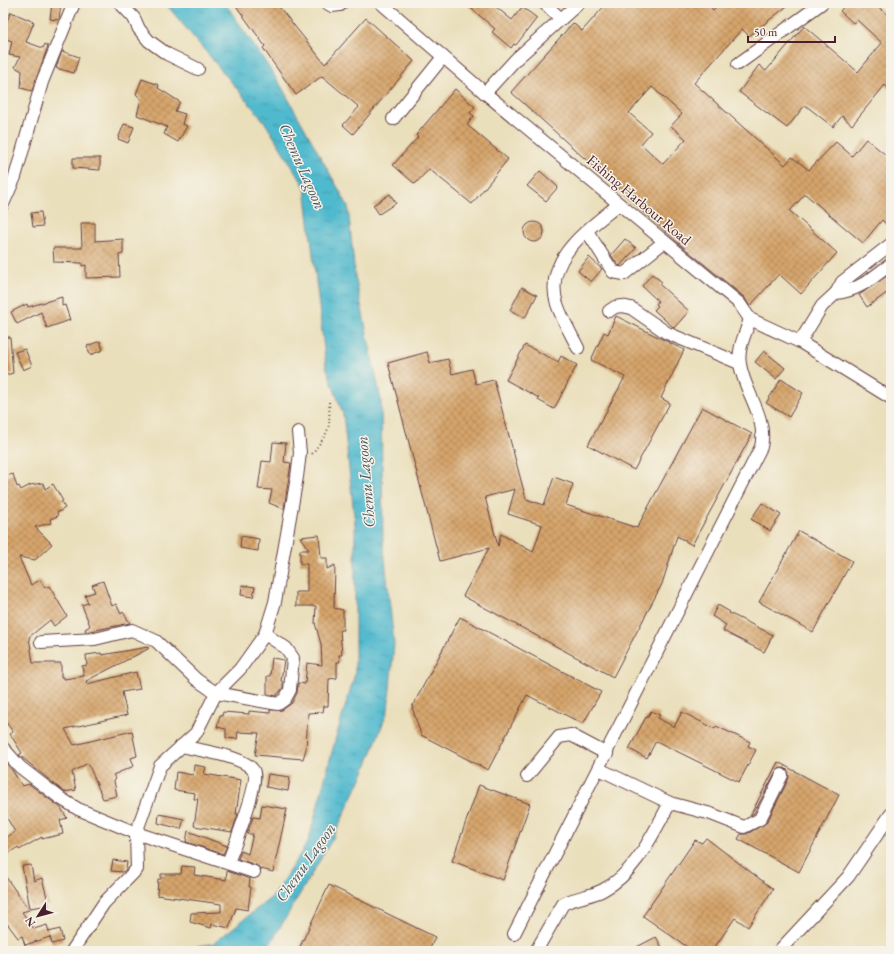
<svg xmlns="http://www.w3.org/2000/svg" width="894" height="954" viewBox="0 0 894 954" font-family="'EB Garamond',serif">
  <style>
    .water { fill: url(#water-ripples); stroke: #4d6c7c }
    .building { fill: url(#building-cross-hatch); fill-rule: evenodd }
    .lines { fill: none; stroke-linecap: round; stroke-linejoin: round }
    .minor-casing { stroke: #623c41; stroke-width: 14 }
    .path { stroke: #623c41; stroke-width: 2; stroke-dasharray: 1 3; stroke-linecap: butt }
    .minor { stroke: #fff; stroke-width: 12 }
    .labels { text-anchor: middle; stroke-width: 3; stroke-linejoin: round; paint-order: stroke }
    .street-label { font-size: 15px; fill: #4a1f2b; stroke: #f7f3e8 }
    .water-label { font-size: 16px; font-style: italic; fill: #4c5564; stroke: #f7f3e8 }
  </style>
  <defs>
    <pattern id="water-ripples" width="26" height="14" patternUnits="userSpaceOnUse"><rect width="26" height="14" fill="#50b9ce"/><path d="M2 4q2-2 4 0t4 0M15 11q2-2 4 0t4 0" fill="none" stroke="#4496a7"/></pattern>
    <pattern id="building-cross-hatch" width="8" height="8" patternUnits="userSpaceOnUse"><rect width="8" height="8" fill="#d6a56c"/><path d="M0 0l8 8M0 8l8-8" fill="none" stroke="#b08659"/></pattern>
  </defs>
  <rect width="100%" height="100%" fill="#f7f3e8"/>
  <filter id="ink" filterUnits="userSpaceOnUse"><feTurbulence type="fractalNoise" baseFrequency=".025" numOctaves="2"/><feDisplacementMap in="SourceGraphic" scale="8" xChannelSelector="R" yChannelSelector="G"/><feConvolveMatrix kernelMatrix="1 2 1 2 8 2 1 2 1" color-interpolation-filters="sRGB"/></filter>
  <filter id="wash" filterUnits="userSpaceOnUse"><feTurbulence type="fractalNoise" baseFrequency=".012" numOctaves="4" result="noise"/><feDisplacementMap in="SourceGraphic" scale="16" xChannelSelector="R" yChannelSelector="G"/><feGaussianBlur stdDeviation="0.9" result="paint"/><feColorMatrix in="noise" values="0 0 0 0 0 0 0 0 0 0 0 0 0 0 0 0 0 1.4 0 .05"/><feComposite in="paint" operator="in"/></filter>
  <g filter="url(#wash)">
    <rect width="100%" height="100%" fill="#eadfbb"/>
    <path class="water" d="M165,3H225L280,84L348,206L355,276L381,400L383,541L394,644L388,710L365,770L333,838L266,951H175L214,943L272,897L308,842L336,737L355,674V524L343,414L326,366L305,187L264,121Z"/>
    <g id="blocks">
      <g class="building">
        <path d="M52,3H61L59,20L50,19Z"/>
        <path d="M234,3H276L325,64L366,18L414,61L353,134L343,125L359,107L322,76L296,95L276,67L263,48L265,46Z"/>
        <path d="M465,3H491L512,20L522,7L537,18L516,45L514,44L511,48L492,32L495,29Z"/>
        <path d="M607,3H619L626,9L631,3H706L713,10L719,3H791L749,36L742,29L694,83L785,165L792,157L809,170L836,142L852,156L866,139L891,159V229L882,220L863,243L805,194L790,211L837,253L801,294L779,274L750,306L744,297L676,241L511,92L573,23L582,31ZM652,87L682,114L671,126L686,139L663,164L641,144L651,132L629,113Z"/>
        <path d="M847,3H874L891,18V91L885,85L852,125L842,116L833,127L805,105L787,128L739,92L759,65L766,71L804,26L858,72L882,43L857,20L853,23L840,11Z"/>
        <path d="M11,12L34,22L26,42L43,48L45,44L48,46L32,91L21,88L22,71L15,67L20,57L9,55L12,41L3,38L4,27Z"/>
        <path d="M62,51L79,57L74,73L56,68Z"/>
        <path d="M142,79L159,85L158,88L180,102L175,111L185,114L182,124L187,126L178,142L164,134L167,127L137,115L141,99L136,94Z"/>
        <path d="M455,89L475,107L470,113L474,116L467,125L508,159L472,204L429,169L415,184L393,165L418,137L416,135Z"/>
        <path d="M124,124L134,127L128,143L118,139Z"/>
        <path d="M73,158H100V170L73,168Z"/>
        <path d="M540,171L558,187L546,201L527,186Z"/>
        <path d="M390,194L396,203L379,214L373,205Z"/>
        <path d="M41,212L43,226L33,227L31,213Z"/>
        <circle cx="534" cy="232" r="10"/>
        <path d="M81,223H95V241L123,239V254L119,255L120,277L86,278V265L82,266V263L54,262L53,248H82Z"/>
        <path d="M625,239L636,248L620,266L618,265L611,255Z"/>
        <path d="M589,257L602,269L591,282L578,271Z"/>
        <path d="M891,273V290L867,307L859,295Z"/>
        <path d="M652,274L662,282L660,285L689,311L674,328L654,310L658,306L656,304L658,301L642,286Z"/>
        <path d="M522,287L537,295L525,318L510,310Z"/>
        <path d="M62,297V306L65,305L70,320L47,328L41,312L17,324L11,312L27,304L28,307Z"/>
        <path d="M616,316L684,350L661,398L670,403L634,470L588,445L625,377L591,360L604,332L608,334Z"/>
        <path d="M3,337H10L13,373L3,376Z"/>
        <path d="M100,341L103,350L90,355L87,346Z"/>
        <path d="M525,345L558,362L561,356L577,365L554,409L538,400L539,398L506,380Z"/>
        <path d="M25,349L32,366L23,370L15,352Z"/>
        <path d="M764,351L785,368L776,379L755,362Z"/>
        <path d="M427,352L430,363L448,359L452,374L472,369L476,384L494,380L526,499L544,505L554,477L573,484L566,505L637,528L702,407L752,434L692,545L677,536L662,584L613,677L463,596L489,548L440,561L388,363ZM515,489L508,514L542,525L533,552L501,534L498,546L485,497Z"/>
        <path d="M781,379L803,393L789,417L766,403Z"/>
        <path d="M273,442L286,443L284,462L291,463L284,509L269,503L272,490L258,489L262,461L271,462Z"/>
        <path d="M13,474L17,487L19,486L21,490L30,485L43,483L45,489L53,484L63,501L61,502L65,508L57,513L58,516L50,519L51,523L35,527L52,544L35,560L19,557L31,585L40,580L45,588L49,586L67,616L54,626L50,620L29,637L33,663H61V677H64V679L84,676L82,666L87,665L86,655L101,653L102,655L148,647V649L86,681L87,684L136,672L140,689L122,692L127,715L65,729L74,745L132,731L137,756L131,758L134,766L113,775L116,779L114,781L117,796L103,799L88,763L72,772L76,790L64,792L19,755L22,753L10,734L13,732L3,718V704H5L3,678V477Z"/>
        <path d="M762,503L781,515L770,531L751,519Z"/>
        <path d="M799,531L852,561L813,632L759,602Z"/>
        <path d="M319,535L321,558H327V569L335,565L334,608L343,610V630H340L342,655H339L340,662H337V678L329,679L328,706H324L323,712L308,713L306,749L303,759L255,755L259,733L238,732L237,739L226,738V729L217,727L220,715L222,716L223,712L249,714V711L270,713V710H282L292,703L297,693L298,683L305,684L307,663L322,665L321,644L315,623L316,606H296V592H307V564H300V550H309L300,537Z"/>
        <path d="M241,536L259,539L258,551L240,548Z"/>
        <path d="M103,581L112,606L116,604L121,614L123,612L130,623L86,632L85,629L90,626L82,605L88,603L85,595L95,592L92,585Z"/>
        <path d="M242,585L255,587L253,597L241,595Z"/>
        <path d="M718,605L730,612L729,613L773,635L764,652L723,631L726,625L712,616Z"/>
        <path d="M460,617L601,692L583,724L527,695L488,770L421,735L412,707Z"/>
        <path d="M272,658L284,660L281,681L283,682V688L276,696L267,694V676H270Z"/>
        <path d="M651,711L660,715L658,718L674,727L682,712L715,729L716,726L750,742L748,746L756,750L739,782L656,741L647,758L629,749L646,717L647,718Z"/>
        <path d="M3,759L12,770L22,786L29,784L61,808L67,818L60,820L63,834L42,839V837L19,850L18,847L3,857V839L15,832L3,811Z"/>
        <path d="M778,762L839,795L799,872L738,839L741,834H747L767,822L789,778L788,771L785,768L778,769L776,771L754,813L750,816Z"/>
        <path d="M194,765L206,767L204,774L241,780L236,814H238L232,832L194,826L198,799H194L195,793L174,790L176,772L193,775Z"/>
        <path d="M268,774L290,777L288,791L266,787Z"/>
        <path d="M479,785L530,804L503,880L452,861Z"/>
        <path d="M262,805L287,809L273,872L261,869L256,865L238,859L241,851L248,854L253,834H247L253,817L260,818Z"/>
        <path d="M159,814L184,819L181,829L158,823Z"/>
        <path d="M188,831L227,846L223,854L186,842Z"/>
        <path d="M706,838L773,889L748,927L735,918L712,951H693L643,916L695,840L702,843Z"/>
        <path d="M113,860L127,862L126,869L123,872L111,871Z"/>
        <path d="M31,865L34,881L42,878L49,905L30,908L22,866Z"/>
        <path d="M182,866L195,867L194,875L226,880L227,871L250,879L249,887H251L248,910L236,908L229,928L212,924L211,928L190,922L191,913L221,912V904L157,895L158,879H161V874H181Z"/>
        <path d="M3,873L29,910L22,912L34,929L47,925L49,932L60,929L63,941L52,944L50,937L25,945L22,936L18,938L3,918Z"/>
        <path d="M329,885L435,937L429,951H298Z"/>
        <path d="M656,937L664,951H629Z"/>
      </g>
    </g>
  </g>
  <g filter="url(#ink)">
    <use href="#blocks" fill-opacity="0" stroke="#623c41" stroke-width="1"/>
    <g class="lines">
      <g class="minor-casing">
        <g id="minor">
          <path d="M120,3L134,18L139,29L149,41L167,54L198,69"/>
          <path d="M327,3L332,6L340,5L341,3"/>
          <path d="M381,3L485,93L739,303L750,319L800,342L891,398"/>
          <path d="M544,3L561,19"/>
          <path d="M738,64L822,3"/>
          <path d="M485,93L516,59L579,3"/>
          <path d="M393,119L443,57"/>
          <path d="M3,204L15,177L42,82L74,3"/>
          <path d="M587,231L613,272L624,274L664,242"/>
          <path d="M836,293C859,291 873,277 891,264"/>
          <path d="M609,311L615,307L622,306L631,308L667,333L739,363"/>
          <path d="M800,342L822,306L836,293L842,282L891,244"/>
          <path d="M578,348C571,334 562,319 557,304C543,258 589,229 619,204"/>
          <path d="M41,642L95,639L132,630L156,641L197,680L216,693L278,704L285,699L290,690L293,658L286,648L265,634"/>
          <path d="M181,746C198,750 243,756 253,770C261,780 233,849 228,863"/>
          <path d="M3,748L20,767L60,798L78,809L136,833L160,766L196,733L216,693L240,669L265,634L275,602L297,477L300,453L298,432"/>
          <path d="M599,769L670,803L711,814L744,827L760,819L782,775"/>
          <path d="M527,776L559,737L571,735L607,754"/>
          <path d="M514,934L761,447C768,417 744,392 740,364C737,349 746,333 750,319"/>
          <path d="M72,951L104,903L137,869L136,833L254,872"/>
          <path d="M536,951L563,904C575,897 590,897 603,890C636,873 653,833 670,803"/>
          <path d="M779,951L848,877L891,814"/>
        </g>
      </g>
      <path class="path" d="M312,454C330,429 330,432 329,400"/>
      <use href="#minor" class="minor"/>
    </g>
  </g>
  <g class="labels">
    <g class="street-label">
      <text transform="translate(639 200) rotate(40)" y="5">Fishing Harbour Road</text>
    </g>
    <g class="water-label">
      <text transform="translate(303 166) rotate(66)" y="6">Chemu Lagoon</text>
      <text transform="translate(365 482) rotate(-95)" y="6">Chemu Lagoon</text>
      <text transform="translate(305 862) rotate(-55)" y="6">Chemu Lagoon</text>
    </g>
  </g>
  <rect width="894" height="954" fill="none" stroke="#f7f3e8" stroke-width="16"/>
  <g transform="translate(38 916) rotate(234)" stroke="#f7f3e8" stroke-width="3" paint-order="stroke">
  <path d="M0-3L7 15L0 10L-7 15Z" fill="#4a1f2b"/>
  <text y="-6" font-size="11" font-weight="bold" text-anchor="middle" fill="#4a1f2b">N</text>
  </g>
  <path d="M748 36v6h87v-6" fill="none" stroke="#4a1f2b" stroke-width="2"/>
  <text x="754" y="36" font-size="12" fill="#4a1f2b" stroke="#f7f3e8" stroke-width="3" paint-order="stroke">50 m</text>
</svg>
